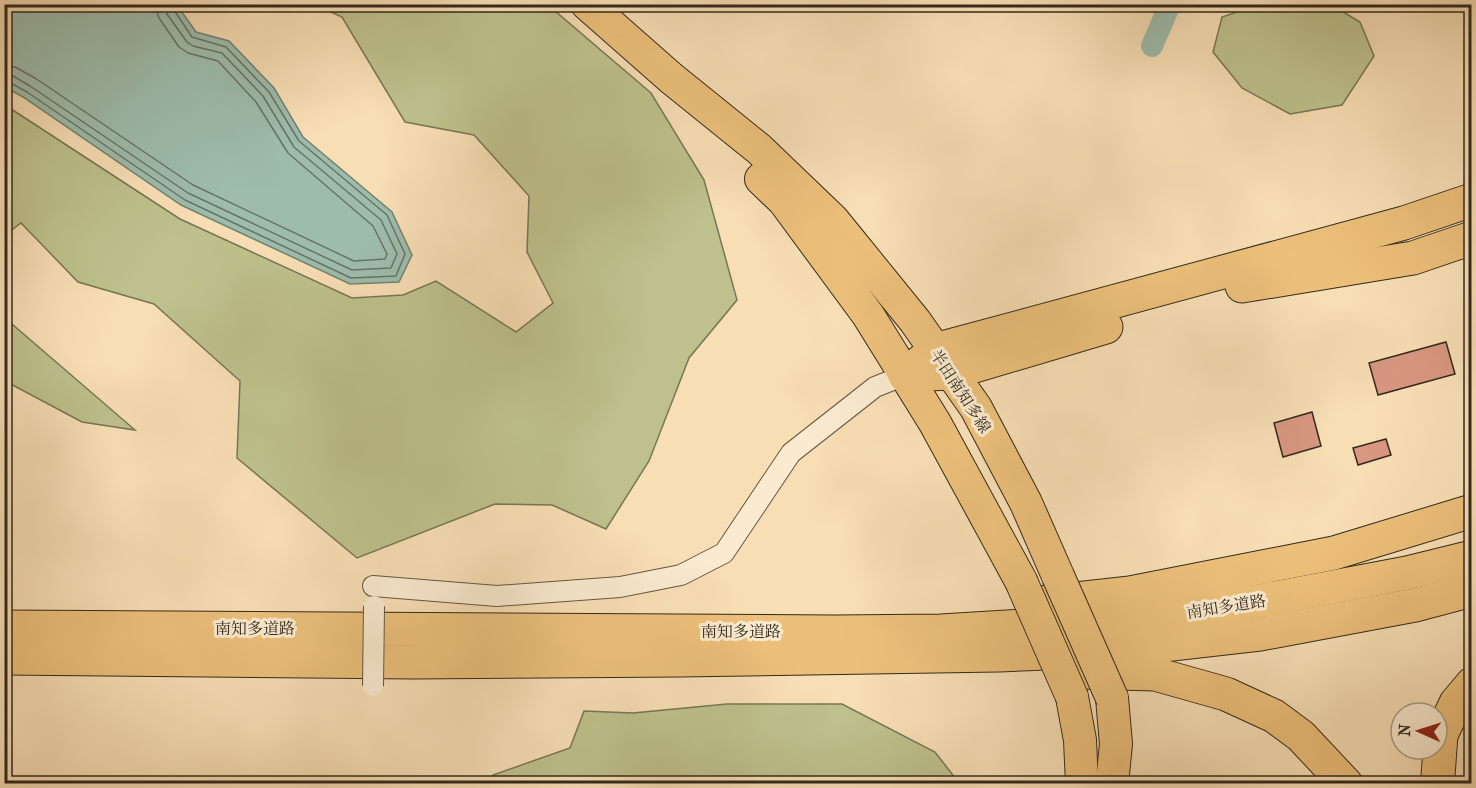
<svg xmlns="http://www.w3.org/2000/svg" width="1476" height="788" viewBox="0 0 1476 788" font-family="'IM FELL French Canon','Noto Serif JP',serif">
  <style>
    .green { fill: #bec18d; stroke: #787656; stroke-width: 1.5 }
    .water { fill: #9dbcac; stroke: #728273; stroke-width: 1.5 }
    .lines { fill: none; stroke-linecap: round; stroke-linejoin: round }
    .shore { stroke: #687365; stroke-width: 1.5 }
    .canal { stroke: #9dbcac; stroke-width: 22 }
    .building { fill: #d99781; stroke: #322a1e; stroke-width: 1.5 }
    .street-casing { stroke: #645744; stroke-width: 22 }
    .primary-casing { stroke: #322a1e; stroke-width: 34 }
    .highway-casing { stroke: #322a1e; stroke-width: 35 }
    .street { stroke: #faeacf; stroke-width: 20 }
    .primary { stroke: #ecbf7a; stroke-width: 32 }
    .highway { stroke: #ecbf7a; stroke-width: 33 }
    .street-bridge-casing { stroke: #645744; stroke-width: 22; stroke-linecap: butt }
    .primary-bridge-casing { stroke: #322a1e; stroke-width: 34; stroke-linecap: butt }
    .street-bridge { stroke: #faeacf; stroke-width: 20 }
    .primary-bridge { stroke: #ecbf7a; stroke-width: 32 }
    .labels { text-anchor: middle; stroke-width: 6; stroke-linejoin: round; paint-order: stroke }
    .street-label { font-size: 16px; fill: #322a1e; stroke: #faeacf }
  </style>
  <rect width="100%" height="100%" fill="#f8deb5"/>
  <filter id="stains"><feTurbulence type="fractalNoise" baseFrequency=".00333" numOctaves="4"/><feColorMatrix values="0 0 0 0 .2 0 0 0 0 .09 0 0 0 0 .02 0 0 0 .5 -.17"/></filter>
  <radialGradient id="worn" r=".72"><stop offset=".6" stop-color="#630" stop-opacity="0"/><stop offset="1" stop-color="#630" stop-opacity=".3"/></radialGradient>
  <g class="green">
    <path d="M316,5H548L651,93L704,180L737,300L689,358L649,461L606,529L552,505L495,504L357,558L237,458L240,381L154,304L78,282L21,223L5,235V105L180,219L352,298L403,295L436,281L516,332L553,303L527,252L529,196L474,135L405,122L342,17Z"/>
    <path d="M1332,5L1360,22L1374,56L1342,105L1290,114L1242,88L1213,52L1222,17L1257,5Z"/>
    <path d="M5,318L135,430L82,422L5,381Z"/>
    <path d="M727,704H842L935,752L959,783H491L493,775L570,748L584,711L633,713Z"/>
  </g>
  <path class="water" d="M5,4L177,5L196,32L229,41L274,88L303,137L392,212L412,255L399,282L350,284L181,205L23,97L5,87Z"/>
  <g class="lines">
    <g class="shore">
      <path d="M4,65L15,67L35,78L193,185L354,261L385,259L387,254L373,226L288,153L256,102L218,61L188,53L179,47L159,18L157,12L156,4"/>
      <path d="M4,74L13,76L30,86L188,193L352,270L391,268L397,254L381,220L294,147L263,96L222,53L193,46L187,42L167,14L165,4"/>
      <path d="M4,82H9L27,92L185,200L351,278L396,276L405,254L387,215L299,141L269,92L226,47L192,37L174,10L173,4"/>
    </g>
    <path class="canal" d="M1152,46L1170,4"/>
  </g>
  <g class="building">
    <path d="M1446,342L1455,374L1378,395L1369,363Z"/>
    <path d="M1312,412L1321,446L1283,457L1274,423Z"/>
    <path d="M1386,439L1391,455L1358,465L1353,448Z"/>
  </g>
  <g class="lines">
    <g class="street-casing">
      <path id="street" d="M373,586L497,596L620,587L681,575L724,553L791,453L875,387L905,375"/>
    </g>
    <g class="primary-casing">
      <g id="primary">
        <path d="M587,4L671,78L759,149L833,220L915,321L976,408L1026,503L1058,576"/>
        <path d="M761,179L784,201L868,315L935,423L1021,581"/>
        <path d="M1072,697L1080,740L1082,784"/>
        <path d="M1112,698L1116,744L1112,784"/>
      </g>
    </g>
    <g class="highway-casing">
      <g id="highway">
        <path d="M1242,286L1413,258L1472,238"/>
        <path d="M905,375L935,350L1404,223L1472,200"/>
        <path d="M905,375L951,373L1106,327"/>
        <path d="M1040,603L1130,593L1334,553L1472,511"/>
        <path d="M4,627L835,632L941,631L1142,619L1265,600L1407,573L1472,557"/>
        <path d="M4,658L413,662L680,660L999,655L1119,650L1260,634L1415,605L1472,590"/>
        <path d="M1077,672L1155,674L1226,694L1274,716L1301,736L1346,784"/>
        <path d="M1439,784L1438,776L1441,735L1456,703L1472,684"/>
      </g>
    </g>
    <use href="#street" class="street"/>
    <use href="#primary" class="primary"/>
    <use href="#highway" class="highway"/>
    <g class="street-bridge-casing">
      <path id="street-bridge" d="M373,686L374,606"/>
    </g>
    <g class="primary-bridge-casing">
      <g id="primary-bridge">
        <path d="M1058,576L1112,698"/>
        <path d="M1021,581L1072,697"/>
      </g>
    </g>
    <use href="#street-bridge" class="street-bridge"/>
    <use href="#primary-bridge" class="primary-bridge"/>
  </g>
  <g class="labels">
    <g class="street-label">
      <text transform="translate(961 391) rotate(57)" y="6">半田南知多線</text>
      <text transform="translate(1226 606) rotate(-9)" y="6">南知多道路</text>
      <text x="255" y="634">南知多道路</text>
      <text x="741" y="637">南知多道路</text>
    </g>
  </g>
  <rect width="1476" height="788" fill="none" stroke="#f8deb5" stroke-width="24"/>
  <rect x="6" y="6" width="1464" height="776" fill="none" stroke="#322a1e" stroke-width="3"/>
  <rect x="12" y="12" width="1452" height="764" fill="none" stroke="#322a1e" stroke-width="1.5"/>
  <g transform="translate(1419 731) rotate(273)"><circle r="28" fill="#faeacf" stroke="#aa9d88" stroke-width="1.5"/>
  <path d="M0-4.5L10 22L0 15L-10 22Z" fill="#8f2418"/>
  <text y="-9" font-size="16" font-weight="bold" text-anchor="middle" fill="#322a1e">N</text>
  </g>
  <rect width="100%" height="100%" filter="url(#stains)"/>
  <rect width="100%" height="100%" fill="url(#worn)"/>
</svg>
